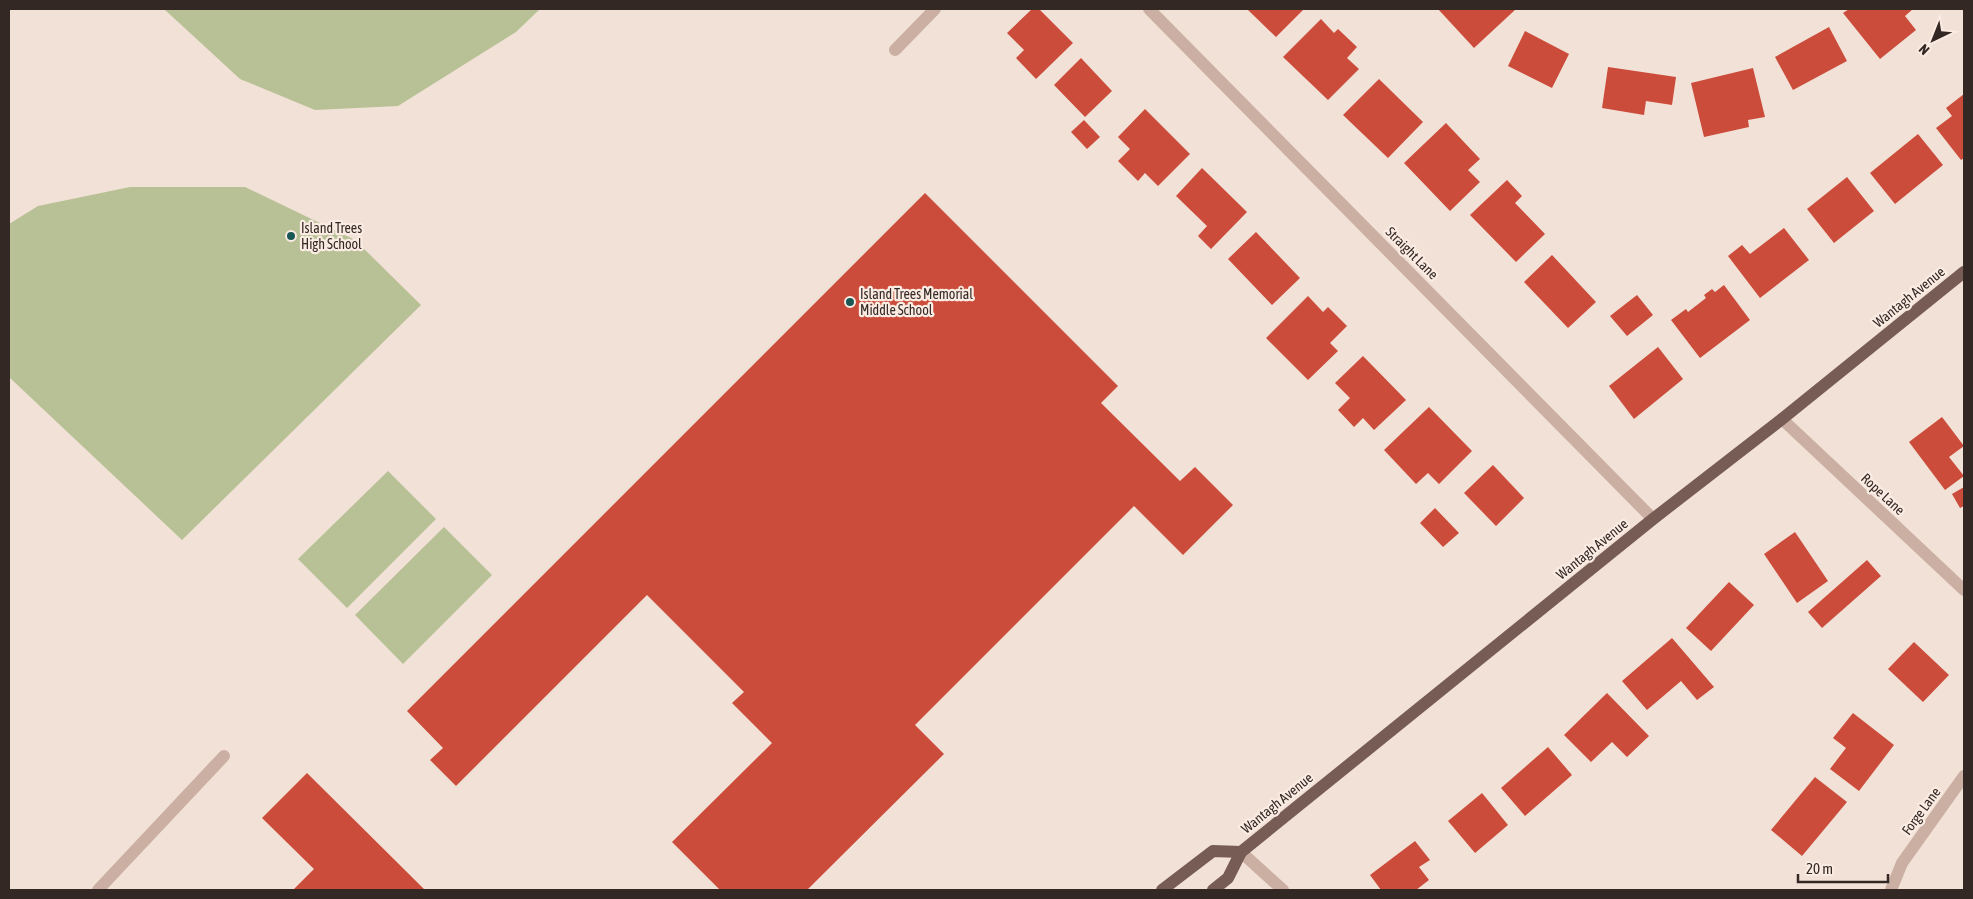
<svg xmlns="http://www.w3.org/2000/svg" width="1973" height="899" viewBox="0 0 1973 899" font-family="'Asap Condensed',sans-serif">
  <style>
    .green { fill: #b8c196 }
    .building { fill: #cc4c3b }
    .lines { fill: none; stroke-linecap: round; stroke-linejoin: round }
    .minor { stroke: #caafa2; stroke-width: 12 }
    .major { stroke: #775c55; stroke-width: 12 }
    .poi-dot { fill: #195754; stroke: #faece3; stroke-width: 2 }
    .labels { text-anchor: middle; stroke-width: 4.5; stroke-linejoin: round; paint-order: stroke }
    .poi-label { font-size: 14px; fill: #342825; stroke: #faece3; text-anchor: start }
    .street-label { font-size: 14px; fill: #342825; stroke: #faece3 }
  </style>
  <rect width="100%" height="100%" fill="#f2e1d6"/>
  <g class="green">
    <path d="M164,9H540L516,32L398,106L315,110L240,79Z"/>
    <path d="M130,187H245L355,240L421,305L182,540L9,377V224L38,206Z"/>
    <path d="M388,471L436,519L347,608L298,559Z"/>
    <path d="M444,527L492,575L403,664L355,615Z"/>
  </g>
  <g class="building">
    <path d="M1032,9H1039L1073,43L1036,79L1016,58L1024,50L1007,33Z"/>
    <path d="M1247,9H1304L1276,37Z"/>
    <path d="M1438,9H1516L1474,48Z"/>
    <path d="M1849,9H1913L1905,16L1916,30L1880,59L1843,13Z"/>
    <path d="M1321,19L1334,33L1338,29L1357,47L1347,58L1359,69L1328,100L1283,57Z"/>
    <path d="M1829,27L1847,61L1793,90L1775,57Z"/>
    <path d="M1525,31L1569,54L1552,88L1508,66Z"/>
    <path d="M1081,58L1112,91L1085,117L1054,85Z"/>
    <path d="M1608,67L1676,77L1672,105L1646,101L1644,115L1602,108Z"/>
    <path d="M1753,68L1765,117L1748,120L1749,127L1704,137L1691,83Z"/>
    <path d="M1379,79L1423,122L1388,158L1343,115Z"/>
    <path d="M1964,94V158L1961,160L1936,128L1952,116L1946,108Z"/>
    <path d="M1145,109L1190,154L1158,186L1145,173L1138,181L1118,161L1130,149L1118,137Z"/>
    <path d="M1084,120L1100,137L1087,149L1071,132Z"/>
    <path d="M1446,123L1480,159L1468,170L1480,182L1450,211L1404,163Z"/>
    <path d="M1918,134L1943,165L1895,204L1870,173Z"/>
    <path d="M1202,168L1247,212L1211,249L1198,236L1207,226L1176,196Z"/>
    <path d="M1847,177L1874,211L1834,243L1807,209Z"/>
    <path d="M1507,180L1522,196L1515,203L1545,234L1516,262L1470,215Z"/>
    <path d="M925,193L1118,386L1101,403L1180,481L1195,467L1233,505L1183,555L1134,506L915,725L944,754L807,890H720L672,842L772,743L732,703L744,692L647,595L456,786L430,760L443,748L407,711Z"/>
    <path d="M1784,228L1809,260L1760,298L1728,256L1742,245L1750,254Z"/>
    <path d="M1256,232L1300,278L1272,305L1228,259Z"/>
    <path d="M1552,255L1596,302L1568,328L1524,282Z"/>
    <path d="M1724,285L1750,320L1700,358L1671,320L1686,309L1688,312L1706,298L1704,295L1712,289L1715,292Z"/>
    <path d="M1637,295L1653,315L1627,336L1610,316Z"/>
    <path d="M1308,296L1323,312L1328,307L1347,326L1330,343L1338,351L1308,380L1266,338Z"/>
    <path d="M1658,347L1683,379L1634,419L1609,386Z"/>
    <path d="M1363,356L1406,400L1374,430L1363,418L1354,427L1338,410L1350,398L1335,383Z"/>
    <path d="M1429,407L1472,451L1439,484L1428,473L1416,484L1384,450Z"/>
    <path d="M1942,417L1964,446L1949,457L1964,476L1945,490L1909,442Z"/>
    <path d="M1493,465L1524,498L1496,526L1464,493Z"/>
    <path d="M1964,487V506L1960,508L1952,494Z"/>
    <path d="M1435,508L1459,533L1443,547L1420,523Z"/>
    <path d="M1795,532L1828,581L1797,603L1764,554Z"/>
    <path d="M1867,560L1881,576L1822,628L1808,612Z"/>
    <path d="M1729,582L1754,605L1711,651L1686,628Z"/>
    <path d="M1672,638L1714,687L1697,700L1681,681L1647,710L1622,681Z"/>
    <path d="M1914,642L1949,675L1923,702L1888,669Z"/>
    <path d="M1607,693L1649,736L1627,757L1612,742L1591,762L1564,735Z"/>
    <path d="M1853,713L1894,745L1859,791L1830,769L1846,748L1833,738Z"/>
    <path d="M1548,747L1572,775L1525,816L1501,788Z"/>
    <path d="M307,773L425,890H293L314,869L262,818Z"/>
    <path d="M1815,777L1847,802L1802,856L1771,830Z"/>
    <path d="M1482,793L1508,825L1475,853L1448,821Z"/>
    <path d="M1415,841L1430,860L1419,867L1429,880L1416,890H1381L1370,875Z"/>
  </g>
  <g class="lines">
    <g class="minor">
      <path d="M1149,9L1653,519"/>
      <path d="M895,50L935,9"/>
      <path d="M1782,419L1964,590"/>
      <path d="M1241,852L1283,890"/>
      <path d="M98,890L224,756"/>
      <path d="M1891,890L1902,863L1964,776"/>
    </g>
    <g class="major">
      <path d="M1162,890L1213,851L1241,852"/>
      <path d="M1213,890L1228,878L1241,852L1653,519L1782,419L1964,272"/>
    </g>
  </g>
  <g class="poi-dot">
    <circle cx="291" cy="236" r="5"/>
    <circle cx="850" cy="302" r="5"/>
  </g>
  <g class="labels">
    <g class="poi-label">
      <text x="301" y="233">Island Trees<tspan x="301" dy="16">High School</tspan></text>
      <text x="860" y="299">Island Trees Memorial<tspan x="860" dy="16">Middle School</tspan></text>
    </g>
    <g class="street-label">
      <text transform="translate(1412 253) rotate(45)" y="5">Straight Lane</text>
      <text transform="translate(1909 297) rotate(-39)" y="5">Wantagh Avenue</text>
      <text transform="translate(1883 494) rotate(43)" y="5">Rope Lane</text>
      <text transform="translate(1592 549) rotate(-39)" y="5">Wantagh Avenue</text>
      <text transform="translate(1277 803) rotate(-39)" y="5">Wantagh Avenue</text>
      <text transform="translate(1921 811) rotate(-54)" y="5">Forge Lane</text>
    </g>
  </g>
  <rect width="1973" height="899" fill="none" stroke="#342825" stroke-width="20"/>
  <g transform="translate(1933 40) rotate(223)" stroke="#faece3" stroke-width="4" paint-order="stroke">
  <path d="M0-4L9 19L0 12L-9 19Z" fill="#342825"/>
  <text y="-8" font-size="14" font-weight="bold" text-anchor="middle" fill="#342825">N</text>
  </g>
  <path d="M1798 874v8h90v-8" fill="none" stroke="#342825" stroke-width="2.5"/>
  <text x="1806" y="874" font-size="15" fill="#342825" stroke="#faece3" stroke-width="4" paint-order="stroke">20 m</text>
</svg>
